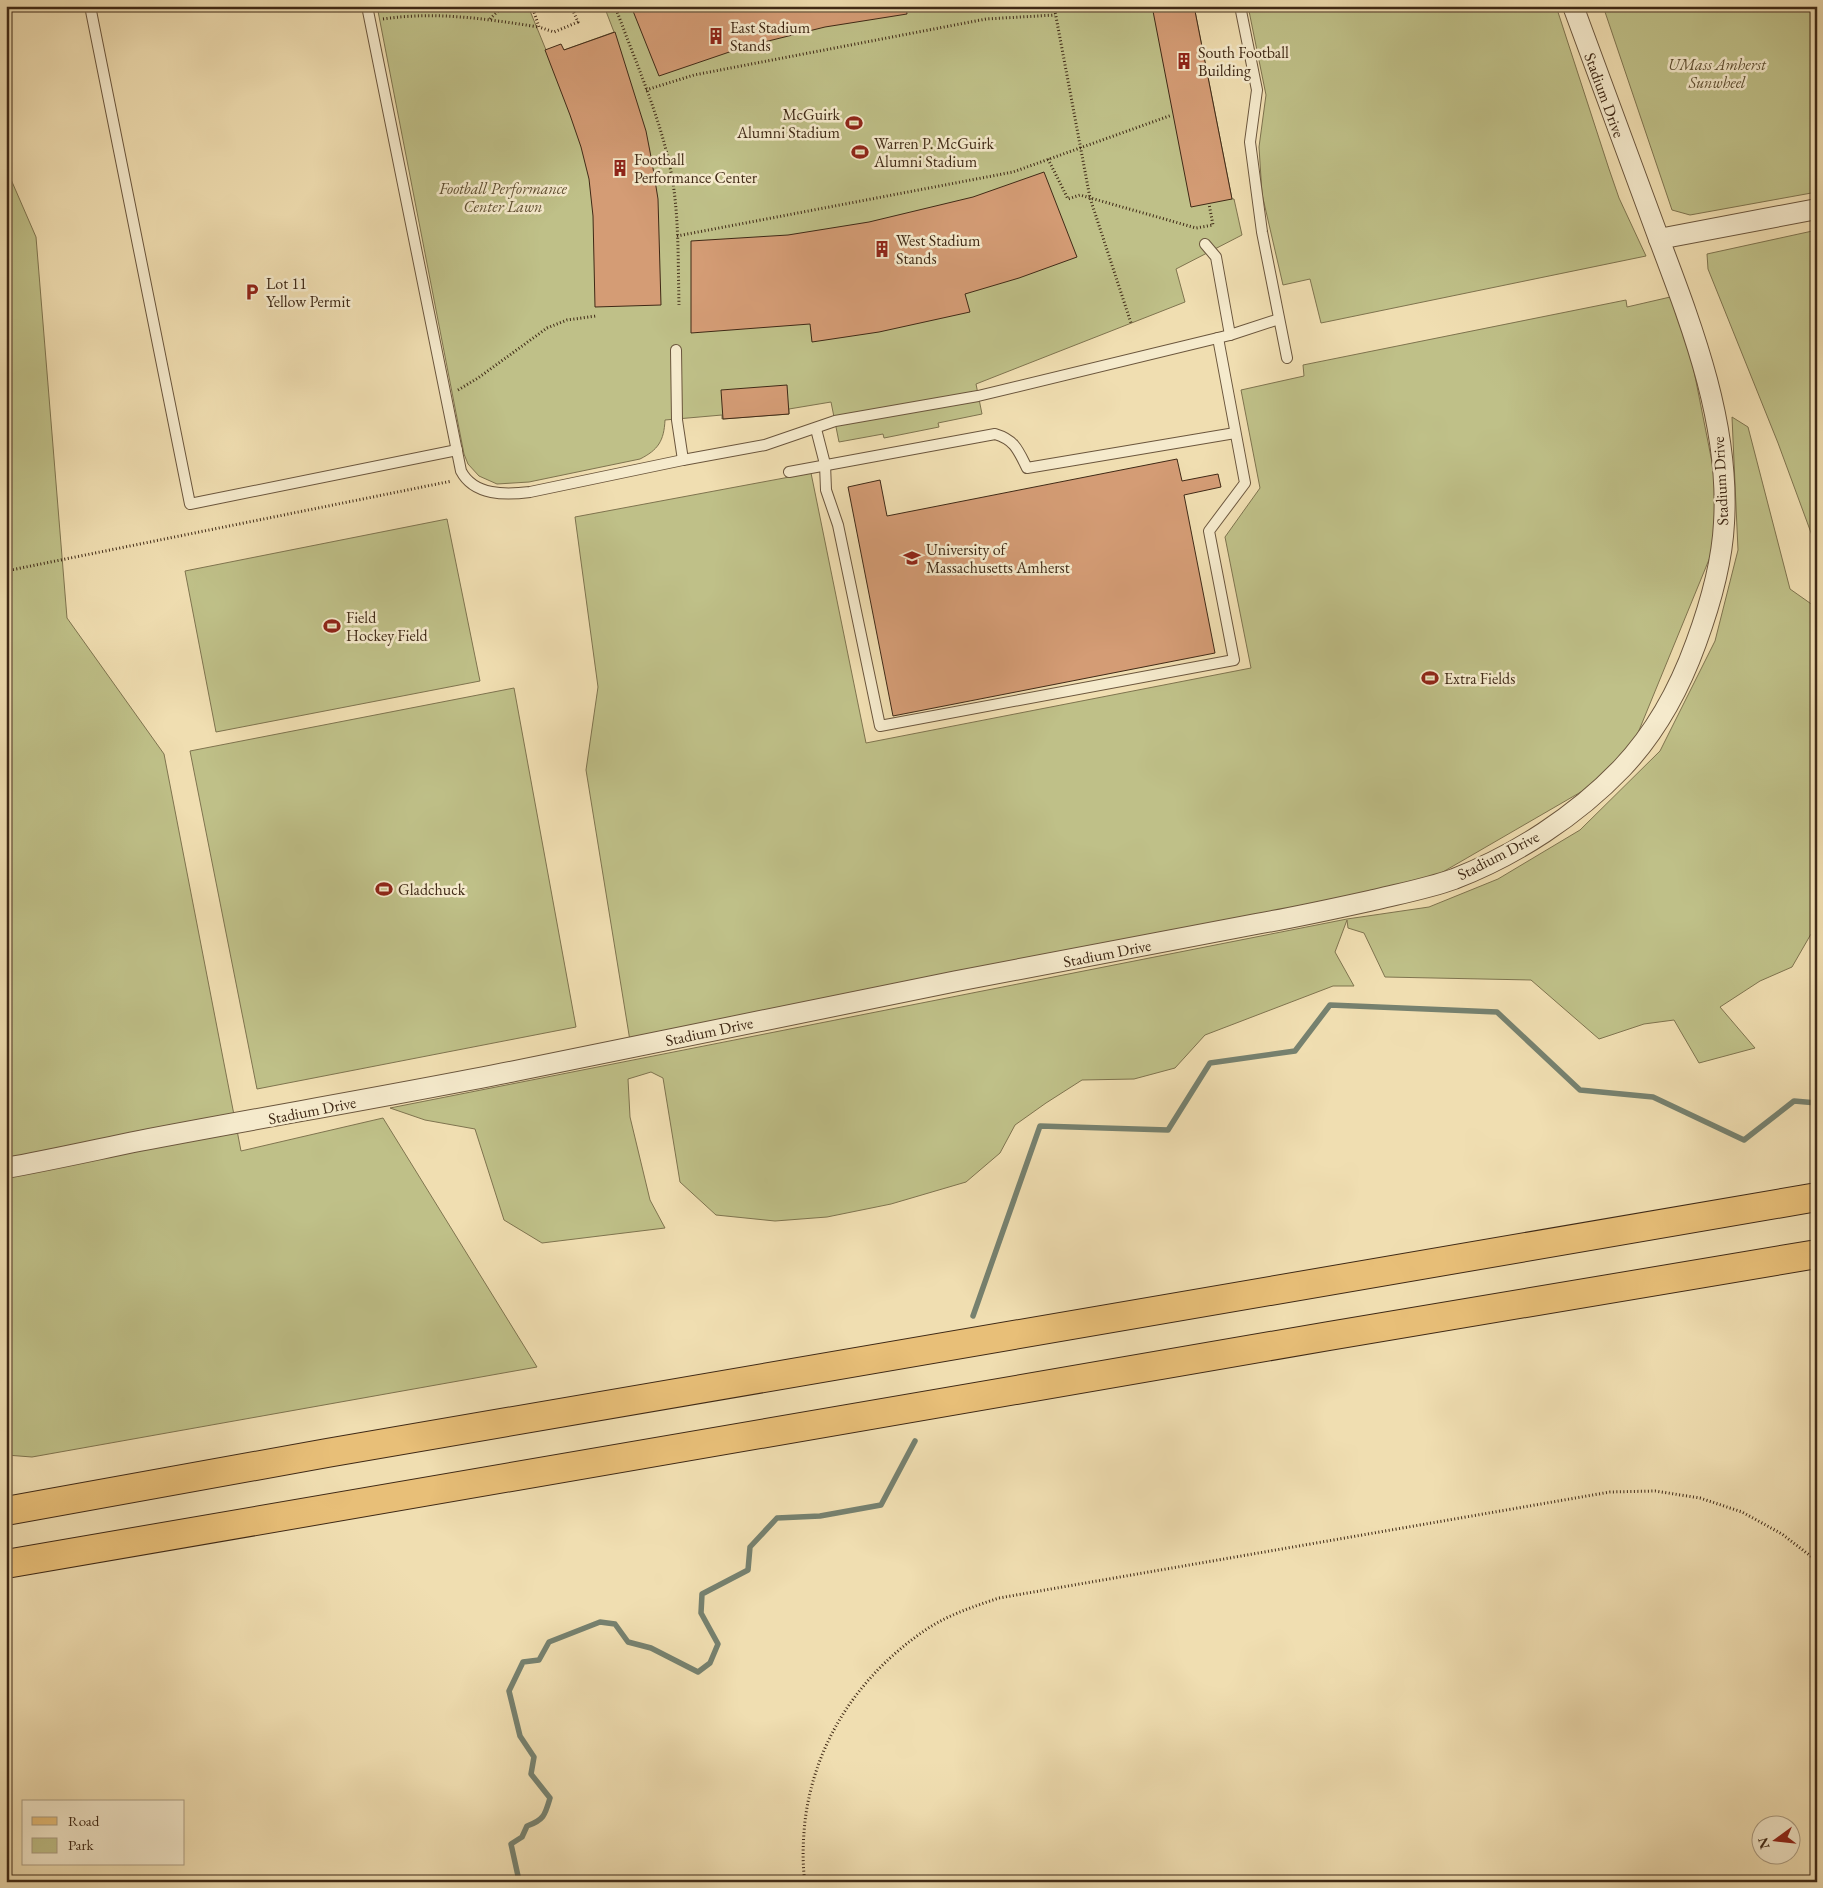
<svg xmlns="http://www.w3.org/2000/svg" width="1823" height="1888" viewBox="0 0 1823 1888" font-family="'EB Garamond',serif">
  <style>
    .green { fill: #bfc088; stroke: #7f744f }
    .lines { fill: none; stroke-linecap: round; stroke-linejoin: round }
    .stream { stroke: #76816f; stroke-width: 5.5 }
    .building { fill: #d49c75; stroke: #3f2916 }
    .service-casing { stroke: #6b563d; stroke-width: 12 }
    .minor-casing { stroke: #6b563d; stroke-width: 22 }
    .primary-casing { stroke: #3f2916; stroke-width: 30 }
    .path { stroke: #3f2916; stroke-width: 3; stroke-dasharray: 1 2.5; stroke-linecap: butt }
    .service { stroke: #f5eacc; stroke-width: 10 }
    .minor { stroke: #f5eacc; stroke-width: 20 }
    .primary { stroke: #e8bf78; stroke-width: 28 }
    .labels { text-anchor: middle; stroke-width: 5; stroke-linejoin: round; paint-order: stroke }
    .poi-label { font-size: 16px; fill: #3f2916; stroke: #f5eacc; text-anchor: start }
    .park-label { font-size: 16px; font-style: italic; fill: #5f4f32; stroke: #f5eacc }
    .street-label { font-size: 16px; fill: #3f2916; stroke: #f5eacc }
  </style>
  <rect width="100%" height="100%" fill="#f0deb1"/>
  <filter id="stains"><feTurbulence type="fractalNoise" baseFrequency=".004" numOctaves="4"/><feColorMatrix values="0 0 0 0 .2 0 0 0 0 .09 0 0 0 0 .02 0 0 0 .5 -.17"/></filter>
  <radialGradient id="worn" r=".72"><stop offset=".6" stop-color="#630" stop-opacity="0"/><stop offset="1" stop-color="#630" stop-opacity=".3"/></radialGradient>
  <g class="green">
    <path d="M377,6H528L546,50H564L614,32L604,6H1194L1232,199H1234L1242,235L1176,269L1185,302L976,384L982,414L938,423L939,427L884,438L883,434L839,442L831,402L789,409V414L722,419V415L665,420C664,441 658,450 640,459L529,482L497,484L479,476L468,464L464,454Z"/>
    <path d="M1248,6H1556L1609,169L1619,198L1646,256L1321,323L1310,279L1283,285L1262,194L1259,147L1266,95Z"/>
    <path d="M1603,6H1817V192L1690,215L1672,210Z"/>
    <path d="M6,168L36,237L67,618L164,754L241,1151L383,1118L537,1367L32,1457L6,1455Z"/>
    <path d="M1817,230V549L1778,443L1708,269L1707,254Z"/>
    <path d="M1679,295L1724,523L1624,767L1410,891L631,1047L586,770L598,687L575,517L811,473L866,743L1251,668L1225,537L1260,488L1241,390L1304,376L1303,365L1626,300L1627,307Z"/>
    <path d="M1732,417L1748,427L1790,589L1817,608V928L1811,934L1792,967L1760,981L1720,1007L1755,1048L1699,1063L1674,1020L1644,1024L1599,1039L1531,980L1385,977L1364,933L1348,928L1347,920L1335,952L1354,986H1333L1205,1035L1175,1068L1134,1079L1082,1080L1046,1103L1015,1125L1000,1153L966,1182L891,1204L827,1217L775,1221L716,1215L680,1182L663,1078L651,1072L628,1079L630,1117L650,1200L665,1228L542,1243L504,1220L475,1129L425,1120L390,1108L1347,919L1429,907L1498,879L1580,830L1660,751L1715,641L1738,550Z"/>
    <path d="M447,519L480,681L216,732L185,571Z"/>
    <path d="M514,688L576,1027L257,1089L190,751Z"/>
  </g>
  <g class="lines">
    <g class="stream">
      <path d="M973,1316L1040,1126L1168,1130L1210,1063L1295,1051L1330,1005L1497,1012L1580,1090L1653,1097L1744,1140L1794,1101L1817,1103"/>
      <path d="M515,1882L518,1876L511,1844L522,1837L527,1826C544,1820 545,1815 550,1798L531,1774L534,1757L520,1736L509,1691L523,1662L539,1660L549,1642L600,1622L615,1624L628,1642L651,1648L698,1672L710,1663L718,1644L701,1613L702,1594L748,1570L750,1547L777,1518L820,1516L881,1505L915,1441"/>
    </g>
  </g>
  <g class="building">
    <path d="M631,6H906L907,14L825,27L744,47L659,76Z"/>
    <path d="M1152,6H1194L1232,199L1191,207Z"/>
    <path d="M615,32L646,131L652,162L658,199L661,305L595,307L593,216L589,179L581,147L570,115L545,50L561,44L564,50Z"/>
    <path d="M1044,172L1077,257L1019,278L965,294L970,312L879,332L812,342L810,324L691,333V241L788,235L869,222L973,197Z"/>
    <path d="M787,385L789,414L723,419L721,390Z"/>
    <path d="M1177,459L1182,481L1218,474L1221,487L1184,495L1215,653L893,716L848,487L880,480L887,516Z"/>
  </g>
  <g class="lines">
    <g class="service-casing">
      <g id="service">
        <path d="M90,6L190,504L457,450"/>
        <path d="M367,6L461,471C474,496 506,495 530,492L683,460L765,445L835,421L978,396L1230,335L1279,319"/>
        <path d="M1240,6L1257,90L1250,142L1262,232L1287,358"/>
        <path d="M1205,244L1216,257L1230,335"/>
        <path d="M676,350L677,420L683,460"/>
        <path d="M816,429L825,464L826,490L838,525L880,726L1234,660L1209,531L1245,483L1218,338"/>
        <path d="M789,472L995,434C1015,440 1018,450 1027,468L1235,433"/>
      </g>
    </g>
    <g class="minor-casing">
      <g id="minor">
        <path d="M1573,6L1659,239L1817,209"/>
        <path d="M6,1168C51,1160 95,1150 139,1141C264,1117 390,1096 515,1071C663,1042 810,1010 957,981C1057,962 1157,943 1256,924C1297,917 1337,908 1378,899C1403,893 1429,888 1454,879C1516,855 1576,816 1622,768C1656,732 1679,690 1696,643C1710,605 1722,564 1724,523C1730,425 1693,329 1659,239"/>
      </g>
    </g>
    <g class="primary-casing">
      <g id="primary">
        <path d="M6,1511L327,1453L1817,1197"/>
        <path d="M6,1564L1329,1336L1817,1254"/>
      </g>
    </g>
    <g class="path">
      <path d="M532,6L539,27L554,32L578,22L571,6"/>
      <path d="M615,6C636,64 663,122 673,183C679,223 678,265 679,305"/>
      <path d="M1054,6L1090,198L1131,323"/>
      <path d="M383,19C437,11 486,19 539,27"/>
      <path d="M490,19L503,6"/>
      <path d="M646,90L694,75L986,19L1055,15"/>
      <path d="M1048,159L1068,199L1080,195L1196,228L1213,225L1209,204"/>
      <path d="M677,236L1013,172L1172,115"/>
      <path d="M458,390L478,378L547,328L567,320L596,316"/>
      <path d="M6,571L452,481"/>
      <path d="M805,1882C802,1862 803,1841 805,1821C815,1740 861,1672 930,1627C951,1614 975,1606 999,1598L1610,1492L1655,1491L1700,1498L1742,1512L1782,1534L1817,1561"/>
    </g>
    <use href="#service" class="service"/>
    <use href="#minor" class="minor"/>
    <use href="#primary" class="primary"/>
  </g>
  <defs>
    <g id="building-bare" transform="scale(1.35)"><path d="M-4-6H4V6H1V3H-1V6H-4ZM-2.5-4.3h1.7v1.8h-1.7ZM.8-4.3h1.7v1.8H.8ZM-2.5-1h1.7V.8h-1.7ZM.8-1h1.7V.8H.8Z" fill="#8f2418" stroke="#f5eacc" stroke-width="2.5" paint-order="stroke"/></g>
    <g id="stadium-bare" transform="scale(1.35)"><path d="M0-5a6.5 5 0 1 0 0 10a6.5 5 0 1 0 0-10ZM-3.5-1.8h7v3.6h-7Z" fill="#8f2418" stroke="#f5eacc" stroke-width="2.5" paint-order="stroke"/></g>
    <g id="parking-bare" transform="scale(1.35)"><path d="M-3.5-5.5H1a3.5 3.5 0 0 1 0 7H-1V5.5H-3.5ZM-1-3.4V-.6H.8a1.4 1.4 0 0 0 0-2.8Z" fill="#8f2418" stroke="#f5eacc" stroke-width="2.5" paint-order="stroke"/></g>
    <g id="university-bare" transform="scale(1.35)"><path d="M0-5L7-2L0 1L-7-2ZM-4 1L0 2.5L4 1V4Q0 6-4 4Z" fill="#8f2418" stroke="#f5eacc" stroke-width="2.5" paint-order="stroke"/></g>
  </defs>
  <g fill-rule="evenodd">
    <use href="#building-bare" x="716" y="36"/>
    <use href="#building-bare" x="1184" y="61"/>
    <use href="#stadium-bare" x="854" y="123"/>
    <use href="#stadium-bare" x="860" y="152"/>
    <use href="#building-bare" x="620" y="168"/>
    <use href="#building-bare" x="882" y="249"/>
    <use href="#parking-bare" x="252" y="292"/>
    <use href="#university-bare" x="912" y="558"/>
    <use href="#stadium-bare" x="332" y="626"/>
    <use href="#stadium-bare" x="1430" y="678"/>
    <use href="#stadium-bare" x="384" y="889"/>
  </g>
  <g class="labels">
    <g class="poi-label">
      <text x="730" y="33">East Stadium<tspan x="730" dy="18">Stands</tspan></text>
      <text x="1198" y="58">South Football<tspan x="1198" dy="18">Building</tspan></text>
      <text x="840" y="120" text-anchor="end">McGuirk<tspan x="840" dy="18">Alumni Stadium</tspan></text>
      <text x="874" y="149">Warren P. McGuirk<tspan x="874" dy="18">Alumni Stadium</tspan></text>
      <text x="634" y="165">Football<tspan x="634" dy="18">Performance Center</tspan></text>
      <text x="896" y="246">West Stadium<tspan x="896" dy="18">Stands</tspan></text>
      <text x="266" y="289">Lot 11<tspan x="266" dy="18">Yellow Permit</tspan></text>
      <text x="926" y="555">University of<tspan x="926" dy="18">Massachusetts Amherst</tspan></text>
      <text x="346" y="623">Field<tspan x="346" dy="18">Hockey Field</tspan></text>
      <text x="1444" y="684">Extra Fields</text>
      <text x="398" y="895">Gladchuck</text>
    </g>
    <g class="park-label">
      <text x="1717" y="70">UMass Amherst<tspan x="1717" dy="18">Sunwheel</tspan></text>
      <text x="503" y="194">Football Performance<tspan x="503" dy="18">Center Lawn</tspan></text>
    </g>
    <g class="street-label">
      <text transform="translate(1605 95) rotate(70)" y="6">Stadium Drive</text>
      <text transform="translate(1720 481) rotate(-93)" y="6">Stadium Drive</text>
      <text transform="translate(1498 855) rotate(-27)" y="6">Stadium Drive</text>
      <text transform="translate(1107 953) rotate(-11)" y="6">Stadium Drive</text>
      <text transform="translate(709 1031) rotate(-12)" y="6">Stadium Drive</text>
      <text transform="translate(312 1110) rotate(-11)" y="6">Stadium Drive</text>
    </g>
  </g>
  <rect width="1823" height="1888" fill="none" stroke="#f0deb1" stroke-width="25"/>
  <rect x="8" y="8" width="1808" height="1873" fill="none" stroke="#3f2916" stroke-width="2.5"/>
  <rect x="12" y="12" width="1798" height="1863" fill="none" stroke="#3f2916"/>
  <rect x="22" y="1800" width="162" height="65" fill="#f5eacc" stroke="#ac9d83"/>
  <rect x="32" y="1817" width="25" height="8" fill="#e8bf78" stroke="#ac9d83"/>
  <text x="68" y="1826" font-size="15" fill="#3f2916">Road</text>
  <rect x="32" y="1838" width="25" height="15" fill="#bfc088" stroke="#ac9d83"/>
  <text x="68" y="1850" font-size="15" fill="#3f2916">Park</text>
  <g transform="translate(1776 1840) rotate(255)"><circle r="24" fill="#f5eacc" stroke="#ac9d83"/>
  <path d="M0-4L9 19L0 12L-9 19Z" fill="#8f2418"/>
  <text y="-8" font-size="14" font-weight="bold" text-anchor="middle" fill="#3f2916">N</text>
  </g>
  <rect width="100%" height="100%" filter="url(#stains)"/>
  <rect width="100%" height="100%" fill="url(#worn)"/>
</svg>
